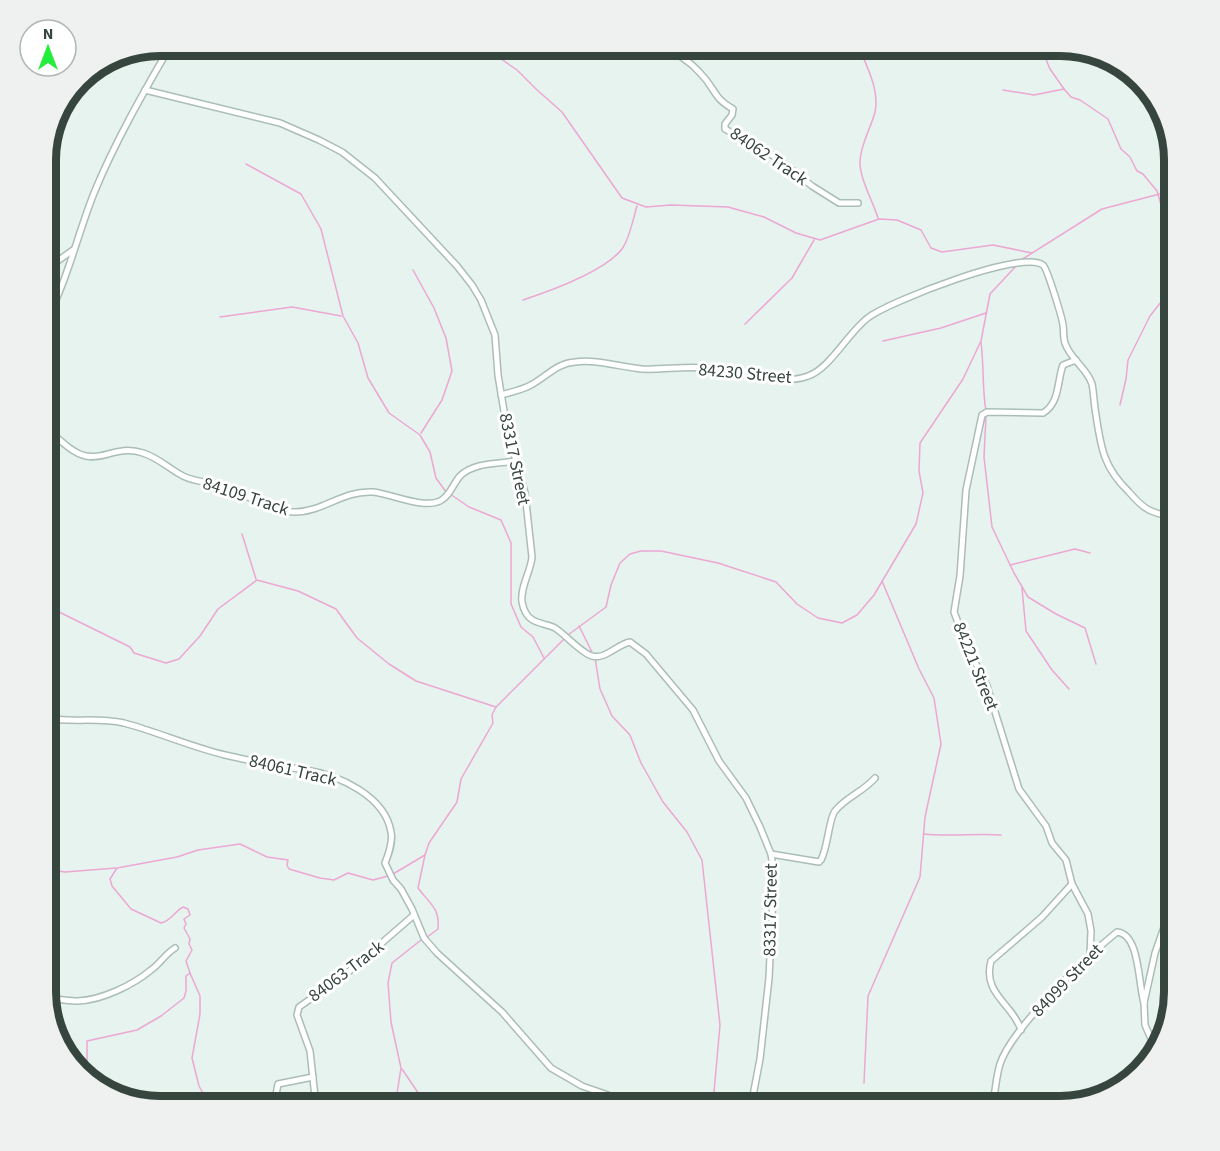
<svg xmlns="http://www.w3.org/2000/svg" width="1220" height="1151" viewBox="0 0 1220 1151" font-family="'Source Sans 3',sans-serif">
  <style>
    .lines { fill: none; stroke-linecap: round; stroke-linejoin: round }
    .stream { stroke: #eca7d2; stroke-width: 1.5 }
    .minor-casing { stroke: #aabeb6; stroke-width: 8 }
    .minor { stroke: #fff; stroke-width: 5 }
    .labels { text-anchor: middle; stroke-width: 6; stroke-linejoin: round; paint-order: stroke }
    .street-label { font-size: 18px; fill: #37453f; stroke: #fff }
    .rim { fill: none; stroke: #37453f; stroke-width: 8 }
  </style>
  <rect width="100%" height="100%" fill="#e7f3ef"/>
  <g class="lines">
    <g class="stream">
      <path d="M465,45L488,50L517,70L536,89L562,112L622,198L646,207L671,205L728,207L764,217L796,233L820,240L879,219L897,220L921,230L931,248L942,252L993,245L1032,253"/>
      <path d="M858,45C866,65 880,90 875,112C871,128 861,143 860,161C859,177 873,202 878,218"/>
      <path d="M1040,45L1050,69L1064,89"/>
      <path d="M1003,90L1034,95L1064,89L1071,97L1080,100L1108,119L1121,149L1130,157L1137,171L1143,174L1157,191L1175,252"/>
      <path d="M246,164L301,194L321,229L343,316L358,343L368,378L389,413L420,435L430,452L436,478L446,492"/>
      <path d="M1021,260L1102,209L1175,190"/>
      <path d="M413,270L434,308L446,338L452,371L442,400L421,433"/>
      <path d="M523,300C550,291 604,272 622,249C630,238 633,219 637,206"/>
      <path d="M220,317L292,307L341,316"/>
      <path d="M745,324L792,278L814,240"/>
      <path d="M883,341L941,328L986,313"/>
      <path d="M981,342C984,365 982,388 986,411"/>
      <path d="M1120,405L1126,379L1128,360L1150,316L1165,297L1174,280L1175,273"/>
      <path d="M986,416L984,457L992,527L1014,573L1028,597L1056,614L1085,628L1096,664"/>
      <path d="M450,494L469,507L501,520L511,543V604L521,627L533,637L544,658"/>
      <path d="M242,534L256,579"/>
      <path d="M1010,565L1075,549L1090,553"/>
      <path d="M1022,588L1026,631L1052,670L1069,689"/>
      <path d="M45,605L130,647L134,653L166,663L179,659L200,636L218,609L257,580L298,591L336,609L357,638L389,664L416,681L496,707"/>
      <path d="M579,626L593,654"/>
      <path d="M568,635L606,607L611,585L620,563L630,554L641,551H661L718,563L776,582L797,604L818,618L842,623L857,615L874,595L916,524L923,493L919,471L920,443L963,379L981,341L990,294L1016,266"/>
      <path d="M595,658L600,689L612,716L630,735L641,763L663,802L687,832L702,860L720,1025L713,1103"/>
      <path d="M924,834C950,837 975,833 1001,835"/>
      <path d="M425,855L418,888C430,904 440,908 438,929L426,938"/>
      <path d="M45,869L65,872L116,868"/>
      <path d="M393,874L425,855L429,843L457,802L461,779L493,723L492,715L496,707L564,639"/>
      <path d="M190,973L200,996V1014L192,1058L199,1086L210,1106"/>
      <path d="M402,1069L427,1106"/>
      <path d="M87,1078V1041L137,1030L161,1016L184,998L186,991V976L190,973L186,961L192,950L189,944L190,939L184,928L186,924L184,919L190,915L188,909L183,907C174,912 171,921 161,923L131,909L112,886L110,879L117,868L177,857L198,850L240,844L267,857L288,860L287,865L289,869L320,878L334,880L348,873L373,880L388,876"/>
      <path d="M864,1083L868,996L920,877L925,817L941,744L934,698L919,669L882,581"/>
      <path d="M395,1106L401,1068L391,1022L388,983L392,963L421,940"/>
    </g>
    <g class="minor-casing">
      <g id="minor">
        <path d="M657,45C674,51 689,60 701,74C716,89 712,97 733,109L732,115L725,124V129L777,158L812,186L839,203H858"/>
        <path d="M145,90L280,123L319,140L342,152L375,178L457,266L472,285L481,300L495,335L498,375L507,429L525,493L532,557C531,571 520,587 522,602C523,607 525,614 530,618C536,624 548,624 555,628C566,635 581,653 592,656C605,660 618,644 630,642L646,654L693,710L719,761L746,798L760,827L771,854L774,874L769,978L760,1059L751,1106"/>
        <path d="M45,270L73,250"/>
        <path d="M45,323C67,282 77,236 94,193C115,142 143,93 171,45"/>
        <path d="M1076,360L1063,365C1057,381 1060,403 1043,413L987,412L982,415L966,490L960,576L954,612L966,644L987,686L1019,789L1046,826L1052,843L1066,860L1072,884L1088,914L1091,931L1090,955"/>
        <path d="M501,395C511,392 522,390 531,385C546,377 557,363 575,362C597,359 620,367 642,369C663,370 684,366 705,368C736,370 779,387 808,376C830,369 849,331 869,317C891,301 1023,249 1043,265C1047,268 1062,317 1063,325C1064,330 1063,337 1065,343C1070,359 1087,368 1092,384C1094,394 1094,405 1096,415C1101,449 1104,468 1129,492C1135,499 1141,506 1149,510C1157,514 1167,516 1175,518"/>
        <path d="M45,427C56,436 71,453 86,456C104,460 118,445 143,453C159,458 169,469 183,476C195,482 209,482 222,486C246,493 269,512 295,512C323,512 343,490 373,492C392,494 423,509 440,501C450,496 453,484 460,476C474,462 498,464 516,461"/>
        <path d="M45,718C72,723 96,717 124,723C158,732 191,747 225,755C243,759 261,763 279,767C288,768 297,768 306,770C339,775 385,796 391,832C393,842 389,853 385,863L393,880L401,889L412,909L424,938L437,953L502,1012L551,1068L582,1086L608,1095L626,1106"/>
        <path d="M771,854L819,862L821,860C828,847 829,818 835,811C846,797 863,792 875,778"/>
        <path d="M45,994L50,998L49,1007"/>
        <path d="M50,999C59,999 69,1001 78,1001C102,1000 133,985 151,970C161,963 164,955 175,948"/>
        <path d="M1021,1030C1013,1004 982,994 991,961L1042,917L1072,884"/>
        <path d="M1158,1047L1152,1041L1145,1025L1144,1003L1155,953L1168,916L1171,893L1175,883"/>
        <path d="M274,1106L278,1084L313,1077"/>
        <path d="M316,1106L310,1051L297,1015L299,1007L346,974L414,915"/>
        <path d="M993,1106C995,1092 996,1077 1000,1064C1012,1028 1086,957 1117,932C1140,934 1138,983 1144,1003"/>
      </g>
    </g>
    <use href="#minor" class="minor"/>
  </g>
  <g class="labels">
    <g class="street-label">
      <text transform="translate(769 156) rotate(34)" y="6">84062 Track</text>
      <text transform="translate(745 373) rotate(5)" y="6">84230 Street</text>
      <text transform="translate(515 459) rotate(78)" y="6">83317 Street</text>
      <text transform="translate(246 496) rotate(18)" y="6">84109 Track</text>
      <text transform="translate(976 666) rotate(68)" y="6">84221 Street</text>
      <text transform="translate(293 770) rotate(13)" y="6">84061 Track</text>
      <text transform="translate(770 910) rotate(-89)" y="6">83317 Street</text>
      <text transform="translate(346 971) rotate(-37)" y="6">84063 Track</text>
      <text transform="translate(1067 980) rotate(-46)" y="6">84099 Street</text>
    </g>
  </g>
  <path d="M0 0H1220V1151H0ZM160 56H1060A104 104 0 0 1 1164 160V992A104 104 0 0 1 1060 1096H160A104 104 0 0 1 56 992V160A104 104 0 0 1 160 56Z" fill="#eff0f0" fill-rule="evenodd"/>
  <path class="rim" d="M160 56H1060A104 104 0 0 1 1164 160V992A104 104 0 0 1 1060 1096H160A104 104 0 0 1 56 992V160A104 104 0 0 1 160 56Z"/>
  <g transform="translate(48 48)"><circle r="28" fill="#ffffff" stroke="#afb5b2" stroke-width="1.5"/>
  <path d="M0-4.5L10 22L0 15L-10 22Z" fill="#24ed3b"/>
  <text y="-9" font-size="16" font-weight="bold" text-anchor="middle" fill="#37453f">N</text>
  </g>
</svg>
